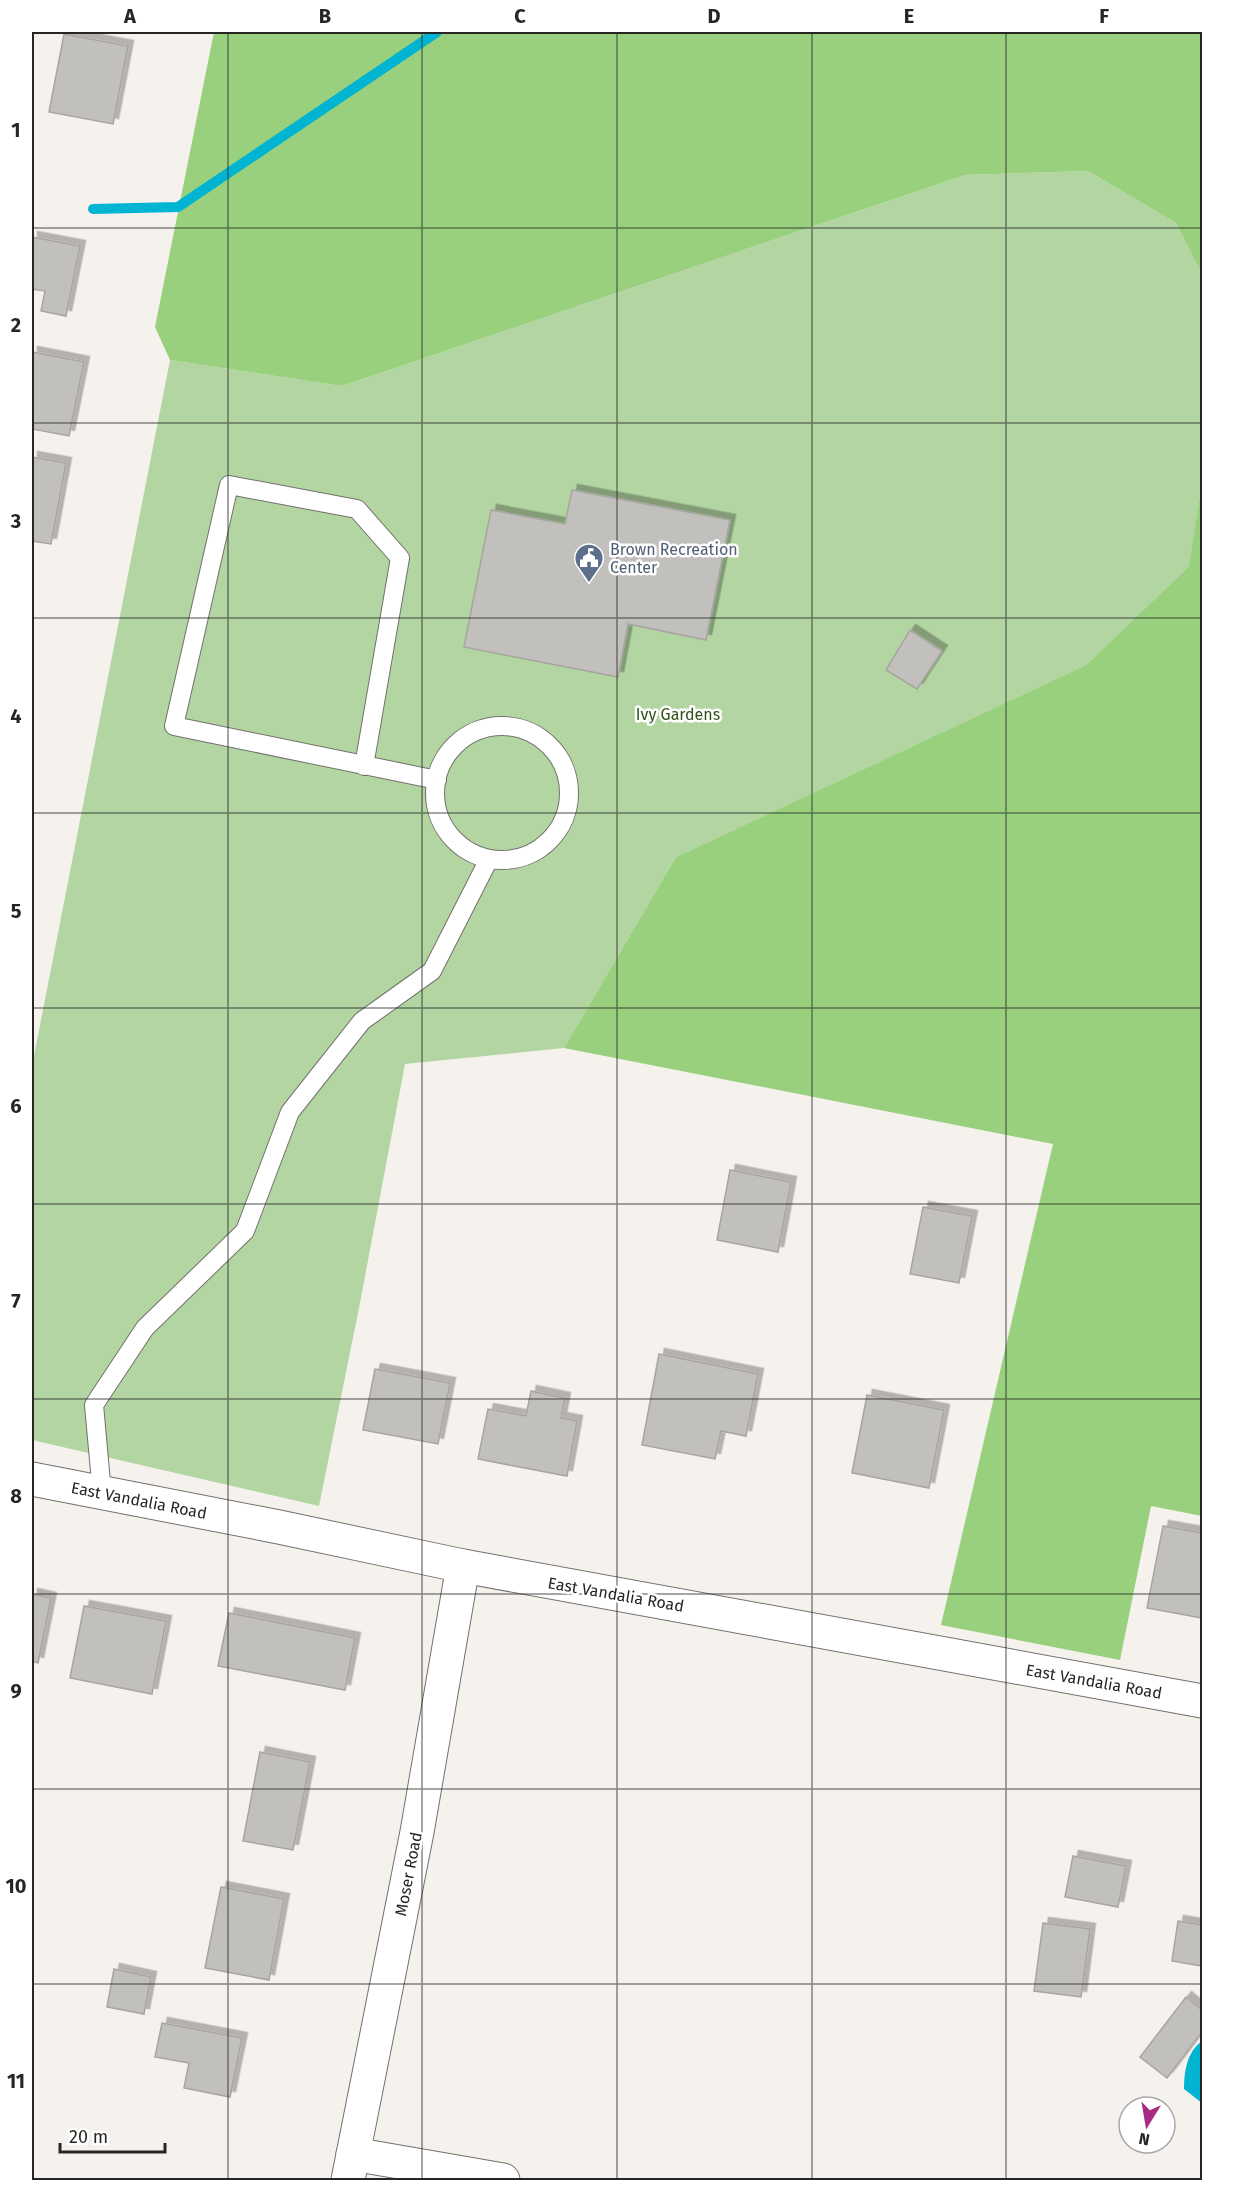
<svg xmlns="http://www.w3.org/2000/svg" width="1234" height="2212" viewBox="0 0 1234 2212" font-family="'Fira Sans',sans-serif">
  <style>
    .green { fill: #b2d5a2 }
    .forest { fill: #98d07d }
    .water { fill: #00b4d2 }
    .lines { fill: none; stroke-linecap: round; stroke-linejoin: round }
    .stream { stroke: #00b4d2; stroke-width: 10 }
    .building { fill: #c2c0bc; stroke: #a7a5a1; stroke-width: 1.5; filter: url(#shadow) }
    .service-casing { stroke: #73716d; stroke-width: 20 }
    .minor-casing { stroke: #73716d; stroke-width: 35 }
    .tertiary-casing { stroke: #73716d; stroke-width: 35 }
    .service { stroke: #fff; stroke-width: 18 }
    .minor { stroke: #fff; stroke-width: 33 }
    .tertiary { stroke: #fff; stroke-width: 33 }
    .grid { fill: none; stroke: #272625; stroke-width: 1.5; stroke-opacity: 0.55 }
    .labels { text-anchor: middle; stroke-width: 5; stroke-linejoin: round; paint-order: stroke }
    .service-label { font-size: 16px; fill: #4e5e75; stroke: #fff; text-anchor: start }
    .park-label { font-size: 16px; fill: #2e521a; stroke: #fff }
    .street-label { font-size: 16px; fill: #272625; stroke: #fff }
    .neatline { fill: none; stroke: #272625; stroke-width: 2 }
    .grid-label { font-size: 20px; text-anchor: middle; font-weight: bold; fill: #272625 }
  </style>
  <defs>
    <filter id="shadow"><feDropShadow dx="5.5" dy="-5.5" stdDeviation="0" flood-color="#0004"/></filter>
  </defs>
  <rect width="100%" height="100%" fill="#f5f2ee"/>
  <path class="green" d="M1088,171L1176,223L1202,274V483L1190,567L1086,665L676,857L564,1048L405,1064L360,1303L319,1506L32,1440V1066L170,360L342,386L965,175Z"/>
  <g class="forest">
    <path d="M214,32H1202V274L1176,223L1088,171L965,175L342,386L170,360L155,327Z"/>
    <path d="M1202,483V1516L1151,1506L1120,1660L941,1625L1053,1144L564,1048L676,857L1086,665L1189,567Z"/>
  </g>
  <path class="water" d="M1202,2041V2103L1184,2089C1184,2071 1187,2052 1202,2041Z"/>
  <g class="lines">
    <path class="stream" d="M93,209L178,207L437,32"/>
  </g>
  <g class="building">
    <path d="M64,34L128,46L113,124L49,112Z"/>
    <path d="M32,237L80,246L66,316L41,311L45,291L32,289Z"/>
    <path d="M32,352L84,362L69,436L32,429Z"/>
    <path d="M32,457L66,463L51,544L32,541Z"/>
    <path d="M572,490L730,520L706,640L628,624L618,677L464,647L491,510L565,524Z"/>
    <path d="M910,630L942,651L917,689L886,670Z"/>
    <path d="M730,1170L791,1182L778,1252L717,1240Z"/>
    <path d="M923,1207L972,1216L959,1283L910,1274Z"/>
    <path d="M659,1354L758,1374L746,1436L721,1431L715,1459L642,1445Z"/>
    <path d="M375,1369L450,1383L438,1444L363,1430Z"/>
    <path d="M531,1391L565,1398L561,1418L577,1421L567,1476L478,1459L488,1409L526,1416Z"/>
    <path d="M867,1395L944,1410L929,1488L852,1473Z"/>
    <path d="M1163,1526L1202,1533V1618L1147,1608Z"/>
    <path d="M32,1594L51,1598L38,1663L32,1661Z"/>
    <path d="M84,1606L166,1621L152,1694L70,1678Z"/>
    <path d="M229,1613L355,1638L345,1690L218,1666Z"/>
    <path d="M260,1752L310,1762L293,1850L243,1841Z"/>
    <path d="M1073,1856L1126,1866L1118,1907L1065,1897Z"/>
    <path d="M221,1887L284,1899L269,1980L205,1968Z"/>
    <path d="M1178,1921L1202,1925V1966L1172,1961Z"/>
    <path d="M1043,1923L1090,1929L1081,1997L1034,1991Z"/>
    <path d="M114,1969L151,1977L144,2014L107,2007Z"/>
    <path d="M1186,1997L1202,2010V2032L1167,2078L1140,2057Z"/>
    <path d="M162,2023L242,2038L230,2097L184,2088L189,2063L155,2057Z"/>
  </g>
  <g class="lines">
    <g class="service-casing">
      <g id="service">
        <circle cx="502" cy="793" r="67"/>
        <path d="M364,766L400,558L357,509L229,485L174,726L437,780"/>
        <path d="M102,1493L94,1405L145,1328L245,1231L290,1112L362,1021L432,971L489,859"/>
      </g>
    </g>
    <g class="minor-casing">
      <g id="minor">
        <path d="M353,2154L503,2180"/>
        <path d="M348,2180L417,1832L463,1566"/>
      </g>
    </g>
    <g class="tertiary-casing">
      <path id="tertiary" d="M32,1479L279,1527L463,1566L1202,1701"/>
    </g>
    <use href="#service" class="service"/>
    <use href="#minor" class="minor"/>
    <use href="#tertiary" class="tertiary"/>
  </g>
  <path class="grid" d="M228,32V2180M422,32V2180M617,32V2180M812,32V2180M1006,32V2180M32,228H1202M32,423H1202M32,618H1202M32,813H1202M32,1008H1202M32,1204H1202M32,1399H1202M32,1594H1202M32,1789H1202M32,1984H1202"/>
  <defs>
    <g id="civic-pin" transform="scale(1.5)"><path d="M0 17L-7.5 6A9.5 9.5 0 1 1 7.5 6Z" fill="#5c6f8a" stroke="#fff"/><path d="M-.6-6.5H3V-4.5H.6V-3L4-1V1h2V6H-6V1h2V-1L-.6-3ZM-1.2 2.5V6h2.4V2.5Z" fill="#fff"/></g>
  </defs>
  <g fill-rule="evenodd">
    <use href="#civic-pin" x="589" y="558"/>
  </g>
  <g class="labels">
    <g class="service-label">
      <text x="610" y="555">Brown Recreation<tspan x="610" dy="18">Center</tspan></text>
    </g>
    <g class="park-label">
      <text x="678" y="720">Ivy Gardens</text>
    </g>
    <g class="street-label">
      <text transform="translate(139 1500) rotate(11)" y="6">East Vandalia Road</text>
      <text transform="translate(616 1594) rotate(10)" y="6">East Vandalia Road</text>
      <text transform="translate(1094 1681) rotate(10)" y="6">East Vandalia Road</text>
      <text transform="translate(408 1874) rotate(-79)" y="6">Moser Road</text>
    </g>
  </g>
  <rect width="1234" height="2212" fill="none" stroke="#ffffff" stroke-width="66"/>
  <g transform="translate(1147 2125) rotate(191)"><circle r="28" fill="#ffffff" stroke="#a9a8a8" stroke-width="1.5"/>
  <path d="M0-4.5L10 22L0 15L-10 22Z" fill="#a52c82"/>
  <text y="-9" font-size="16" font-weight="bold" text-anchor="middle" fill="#272625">N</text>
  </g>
  <path d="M60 2143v9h105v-9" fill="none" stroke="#272625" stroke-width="3"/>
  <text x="69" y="2143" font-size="18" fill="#272625" stroke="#ffffff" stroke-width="4.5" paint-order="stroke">20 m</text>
  <rect x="33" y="33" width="1168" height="2146" class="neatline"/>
  <g class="grid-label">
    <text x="130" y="23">A</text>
    <text x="325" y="23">B</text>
    <text x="520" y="23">C</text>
    <text x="714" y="23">D</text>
    <text x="909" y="23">E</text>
    <text x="1104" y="23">F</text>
    <text x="16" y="137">1</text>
    <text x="16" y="332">2</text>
    <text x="16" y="528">3</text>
    <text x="16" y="723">4</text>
    <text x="16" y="918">5</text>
    <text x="16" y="1113">6</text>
    <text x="16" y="1308">7</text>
    <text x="16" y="1503">8</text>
    <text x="16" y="1698">9</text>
    <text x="16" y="1893">10</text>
    <text x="16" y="2088">11</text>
  </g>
</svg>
